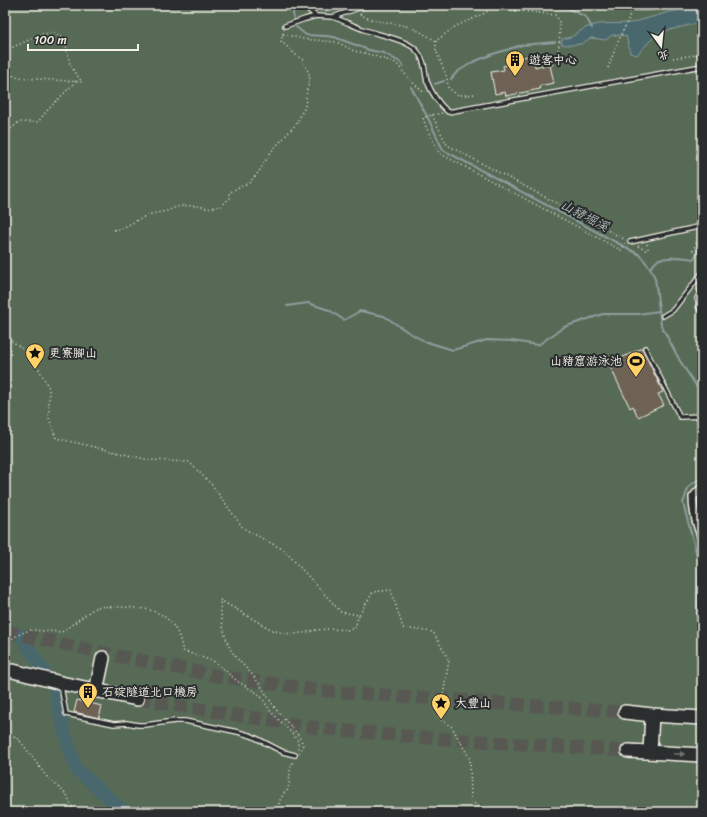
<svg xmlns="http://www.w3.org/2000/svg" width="707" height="817" viewBox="0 0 707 817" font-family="Sriracha,'LXGW WenKai TC',sans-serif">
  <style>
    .green { fill: #566a55; stroke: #a5ae9e }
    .water { fill: #4a676e; stroke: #8e9e9f }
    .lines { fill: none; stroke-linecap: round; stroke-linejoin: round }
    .stream { stroke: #8e9e9f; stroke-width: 2 }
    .river { stroke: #4a676e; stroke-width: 13 }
    .building { fill: #6e6254; stroke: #f4f1e8 }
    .highway-tunnel { stroke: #595853; stroke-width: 13; stroke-dasharray: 13 6; stroke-linecap: butt }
    .lane-casing { stroke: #f4f1e8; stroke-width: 6 }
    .street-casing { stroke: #f4f1e8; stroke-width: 10 }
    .highway-casing { stroke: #f4f1e8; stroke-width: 16 }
    .path { stroke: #f4f1e8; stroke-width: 1.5; stroke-dasharray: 1 3; stroke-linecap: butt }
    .lane { stroke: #2a2d2e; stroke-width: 3.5 }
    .street { stroke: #2a2d2e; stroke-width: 7 }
    .highway { stroke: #2a2d2e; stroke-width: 13 }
    .oneway { fill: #71726f }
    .labels { text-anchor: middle; stroke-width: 4; stroke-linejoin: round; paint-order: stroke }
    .poi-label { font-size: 12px; fill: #f4f1e8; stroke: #2a2d2e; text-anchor: start }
    .water-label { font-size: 13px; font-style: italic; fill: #b0bab7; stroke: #2a2d2e }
  </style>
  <rect width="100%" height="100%" fill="#3e3d39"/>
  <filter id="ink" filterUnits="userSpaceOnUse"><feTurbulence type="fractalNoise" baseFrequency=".025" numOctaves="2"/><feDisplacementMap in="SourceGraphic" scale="8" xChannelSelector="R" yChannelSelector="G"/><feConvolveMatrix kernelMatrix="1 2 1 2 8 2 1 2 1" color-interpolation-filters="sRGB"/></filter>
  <g filter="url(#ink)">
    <path class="green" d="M5,5H702V812H208L207,810L204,812H5Z"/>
    <path class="water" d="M697,5H702V24L697,23L658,33L648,43L637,55L630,53L626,36L612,35L606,40L591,38L581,44L569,45L561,44L562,39L571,37L585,28L598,24L631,23L673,11L688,8Z"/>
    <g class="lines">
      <g class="stream">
        <path d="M292,5L294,20"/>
        <path d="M547,5L567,8L586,17L592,28"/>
        <path d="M296,27L306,35L326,36L334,37L369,50L384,53L400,62L403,66"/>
        <path d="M451,79L457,72L473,62L493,54L522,45L555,42"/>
        <path d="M435,84L444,81"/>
        <path d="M411,87L428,118L443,150L640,255L650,268L655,278L661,325L680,361L702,395"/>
        <path d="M650,268L659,259L679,257L694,259L702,242"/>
        <path d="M287,306L308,303L329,310L344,320L360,311L384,316L408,332L424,341L453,350L487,340L512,341L538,345L564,327L603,314H638L659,311"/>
        <path d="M702,477L689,486L683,503L699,563L697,612L698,639L702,647"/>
      </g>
      <g class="river">
        <path d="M5,630L20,635L44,671"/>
        <path d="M54,686L64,730L76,769L118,806L126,812"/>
      </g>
    </g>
    <g class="building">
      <path d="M533,55L535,67L542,65L543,67L550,65L554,83L539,86L540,89L506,96L505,92L495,94L491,72L504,70L503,66L520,62L519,58Z"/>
      <path d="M642,348L663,392L658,394L664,405L638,417L633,406L630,408L609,364Z"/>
      <path d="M77,700L102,706L99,718L74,712Z"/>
    </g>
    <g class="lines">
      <g class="highway-tunnel">
        <path d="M5,631L104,653L217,676L325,691L625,712"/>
        <path d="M137,699L318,728L416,737L628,751"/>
      </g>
      <g class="lane-casing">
        <g id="lane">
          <path d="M305,5L306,8L316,16"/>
          <path d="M620,5C637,9 648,9 664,5"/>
          <path d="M333,17C344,21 354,26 365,30C380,35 409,40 418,52C426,62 424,71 427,81C431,92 439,104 448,112L702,66"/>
          <path d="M285,26L305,19L316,16L333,17L367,5"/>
          <path d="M5,48V53"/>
          <path d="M630,242L702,226"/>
          <path d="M700,304L697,299L702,287"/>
          <path d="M663,316L673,310L702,273"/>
          <path d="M645,348L680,417L702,416"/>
          <path d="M61,686L66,714L114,724L127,723L138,725H145L175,721H185L238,732L252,736L283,752L295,755"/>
        </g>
      </g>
      <g class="street-casing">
        <g id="street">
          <path d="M702,302L700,305L702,309"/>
          <path d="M702,487L693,497C693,511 696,524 702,538"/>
        </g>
      </g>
      <g class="highway-casing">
        <g id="highway">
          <path d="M13,671L61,683L137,699"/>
          <path d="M96,691L103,658"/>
          <path d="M625,712L652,715L702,718"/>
          <path d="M628,751L702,755"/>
          <path d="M650,752L652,715"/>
        </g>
      </g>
      <g class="path">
        <path d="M492,5C499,11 522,11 533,12C540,13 548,14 555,15L559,20C560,32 561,59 550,67"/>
        <path d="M360,14C374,23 390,22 405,26C417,29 426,35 436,41L456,26L483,14L494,7"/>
        <path d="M283,34L303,39L337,42L354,51L365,53L396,63L410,80L422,91L426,92"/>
        <path d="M436,41V50L447,78L448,87L452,91L458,95H467L474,94"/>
        <path d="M696,55L702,47"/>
        <path d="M673,58L696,55L702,56"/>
        <path d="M608,68L617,44L629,18L630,12"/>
        <path d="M5,74L24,78L82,82L70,65L66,45L63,38L54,33L42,34L11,48"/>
        <path d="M442,113L431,115L423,118L426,127L439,153L621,250L625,243"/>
        <path d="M432,115L447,145L626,240"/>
        <path d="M5,134L19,122H38C49,107 63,95 76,81"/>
        <path d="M114,230C126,228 136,220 148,215C153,213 160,213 166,211C170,210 173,208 177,207C184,205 202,205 207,209L221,206L230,198L229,193L239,187L249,183L258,173L271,152L297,123L301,114L305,107L307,90L310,80L309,74L303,60L297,56L281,41L284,30"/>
        <path d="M647,244L649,251"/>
        <path d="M638,246L647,251"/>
        <path d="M693,251L701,231"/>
        <path d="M5,336L32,356L49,388V418L56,438L149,460L189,462L212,485L243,528L284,550L341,612L359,615L373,592L391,590L403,628L433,632L449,660L439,718L452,727L470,759L471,801L487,812"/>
        <path d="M5,642C15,638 20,632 32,630L62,632L93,609L97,607C105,606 114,607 122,607C144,608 164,609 176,630C180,637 181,644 183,651L213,661L218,664L237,681L257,693L262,698L271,712L290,731L298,741V747L297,751"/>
        <path d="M5,728L21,742L47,777L67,795L72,807L75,812"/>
        <path d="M299,753C301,749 304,746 302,742C297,731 286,722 279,713C270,702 264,689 255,678C248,669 239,662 233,653C223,639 221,616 220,600L272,630L283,633L293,634L303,633L316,630L328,629L349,630L355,627L359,615"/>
        <path d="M279,812V802L284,793L287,791L289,785L290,771L293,760"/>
      </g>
      <use href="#lane" class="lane"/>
      <use href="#street" class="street"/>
      <use href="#highway" class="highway"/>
    </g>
    <defs><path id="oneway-solid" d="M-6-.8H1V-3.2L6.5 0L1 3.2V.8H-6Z"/></defs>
    <use class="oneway" href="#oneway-solid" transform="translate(679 754) rotate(3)"/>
  </g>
  <defs>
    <g id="building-pin" transform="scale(1)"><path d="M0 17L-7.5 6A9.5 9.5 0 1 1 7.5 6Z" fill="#ffd166" stroke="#2a2d2e"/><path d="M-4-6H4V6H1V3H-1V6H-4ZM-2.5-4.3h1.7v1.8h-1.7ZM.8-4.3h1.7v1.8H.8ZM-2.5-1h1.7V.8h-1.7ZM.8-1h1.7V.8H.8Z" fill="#111"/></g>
    <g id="sight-pin" transform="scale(1)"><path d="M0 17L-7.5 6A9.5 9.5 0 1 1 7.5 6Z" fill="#ffd166" stroke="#2a2d2e"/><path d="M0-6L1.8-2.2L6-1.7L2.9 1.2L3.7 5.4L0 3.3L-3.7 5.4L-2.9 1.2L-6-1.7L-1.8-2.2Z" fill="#111"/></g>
    <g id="stadium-pin" transform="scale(1)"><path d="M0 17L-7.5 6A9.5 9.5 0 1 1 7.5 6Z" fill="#ffd166" stroke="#2a2d2e"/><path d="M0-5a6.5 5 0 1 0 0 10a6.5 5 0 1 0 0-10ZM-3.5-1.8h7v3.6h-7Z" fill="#111"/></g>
  </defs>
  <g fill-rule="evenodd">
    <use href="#building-pin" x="515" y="60"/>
    <use href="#sight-pin" x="35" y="353"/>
    <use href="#stadium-pin" x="636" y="361"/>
    <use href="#building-pin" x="88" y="692"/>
    <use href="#sight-pin" x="441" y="703"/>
  </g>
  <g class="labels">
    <g class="poi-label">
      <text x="529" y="64">遊客中心</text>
      <text x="49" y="357">更寮腳山</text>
      <text x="622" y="365" text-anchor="end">山豬窟游泳池</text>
      <text x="102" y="696">石碇隧道北口機房</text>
      <text x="455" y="707">大豐山</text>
    </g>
    <g class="water-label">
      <text transform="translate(585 215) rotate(28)" y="5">山豬堀溪</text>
    </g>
  </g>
  <rect width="707" height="817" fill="none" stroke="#2a2d2e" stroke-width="20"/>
  <rect x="10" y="10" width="687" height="797" fill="none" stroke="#f4f1e8" stroke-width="1.5" filter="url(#ink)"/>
  <g transform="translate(661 46) rotate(165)" stroke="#2a2d2e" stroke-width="3" paint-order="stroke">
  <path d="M0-3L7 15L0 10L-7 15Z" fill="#f4f1e8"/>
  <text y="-6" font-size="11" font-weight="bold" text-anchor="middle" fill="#f4f1e8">北</text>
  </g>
  <path d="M28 44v6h110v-6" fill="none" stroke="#f4f1e8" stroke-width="2"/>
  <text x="34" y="44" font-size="12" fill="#f4f1e8" stroke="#2a2d2e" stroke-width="3" paint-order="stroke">100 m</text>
</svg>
